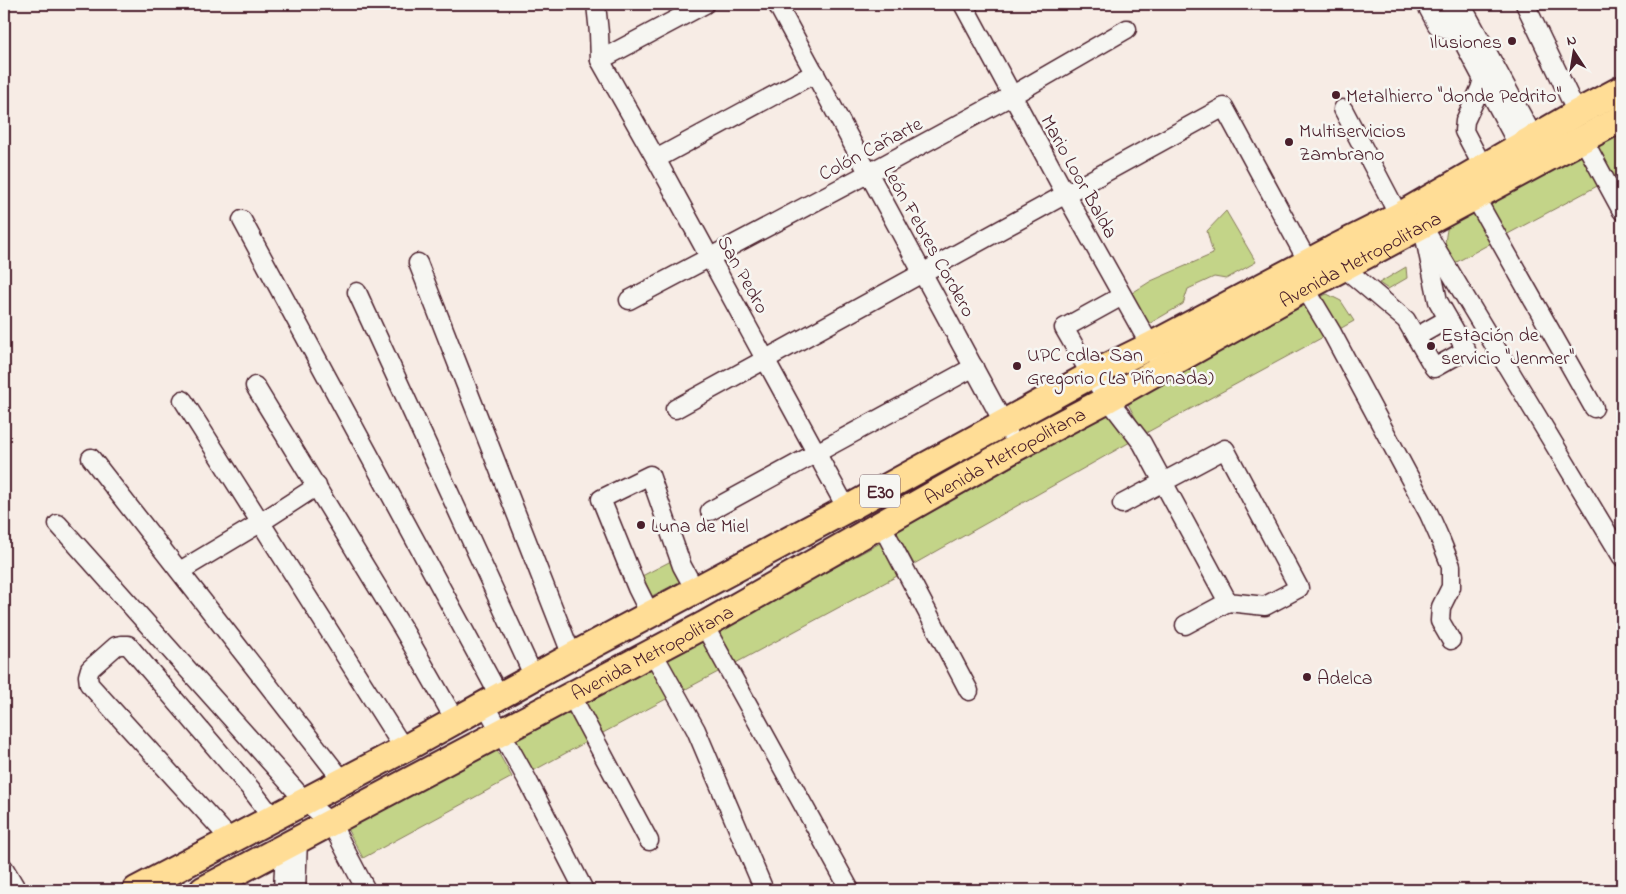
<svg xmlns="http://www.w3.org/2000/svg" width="1626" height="894" viewBox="0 0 1626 894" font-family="'Indie Flower',sans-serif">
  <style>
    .green { fill: #c3d488; stroke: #867a5a }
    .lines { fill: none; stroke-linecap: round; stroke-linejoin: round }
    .minor-casing { stroke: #4a1f2b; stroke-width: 21 }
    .highway-casing { stroke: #4a1f2b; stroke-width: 30 }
    .minor { stroke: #f6f6f2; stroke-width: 18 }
    .highway { stroke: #ffdd96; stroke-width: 26 }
    .poi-dot { fill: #4a1f2b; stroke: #f6f6f2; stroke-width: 2 }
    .labels { text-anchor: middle; stroke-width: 5; stroke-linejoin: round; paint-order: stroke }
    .shield { fill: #f6f6f2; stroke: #7e6067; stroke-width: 1 }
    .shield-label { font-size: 19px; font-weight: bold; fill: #4a1f2b }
    .poi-label { font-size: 20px; fill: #4a1f2b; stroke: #f6f6f2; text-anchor: start }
    .street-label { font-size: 20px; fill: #4a1f2b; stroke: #f6f6f2 }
  </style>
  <rect width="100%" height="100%" fill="#f7ece5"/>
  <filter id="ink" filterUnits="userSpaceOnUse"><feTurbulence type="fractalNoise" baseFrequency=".02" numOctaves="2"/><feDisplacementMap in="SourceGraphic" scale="10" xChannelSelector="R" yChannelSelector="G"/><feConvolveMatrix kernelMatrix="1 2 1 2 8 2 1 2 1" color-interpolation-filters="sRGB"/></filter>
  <g filter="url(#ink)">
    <g class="green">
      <path d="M1622,131V172L1610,179L1593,147Z"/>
      <path d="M1584,152L1601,184L1504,236L1487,204Z"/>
      <path d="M1475,210L1493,242L1453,264C1444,249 1444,243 1448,225Z"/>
      <path d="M1226,211L1256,262L1226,279L1214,277L1188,289L1183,304L1147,325L1132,293L1151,281L1213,254L1207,231Z"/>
      <path d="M1406,267L1407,278L1388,289L1379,283Z"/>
      <path d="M1327,294L1341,301L1354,321L1336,331L1318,298Z"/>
      <path d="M1308,303L1325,336L1144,434L1127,402Z"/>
      <path d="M1114,409L1132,441L914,564L896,532Z"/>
      <path d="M882,542L899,575L732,665L715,632Z"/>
      <path d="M673,560L683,580L652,596L642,576Z"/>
      <path d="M702,638L720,671L684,690L666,657Z"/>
      <path d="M650,665L668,698L601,734L583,701Z"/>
      <path d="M571,708L588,741L531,772L513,739Z"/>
      <path d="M494,745L512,777L363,858L345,825Z"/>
    </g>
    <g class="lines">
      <g class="minor-casing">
        <g id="minor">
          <path d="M596,4L599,33L600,60L656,159L847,509"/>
          <path d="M777,4L1008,431"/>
          <path d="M963,4L1066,195L1155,354"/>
          <path d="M1426,4L1437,25L1459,34"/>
          <path d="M1443,4L1524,156"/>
          <path d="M1461,4L1534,138"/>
          <path d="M1525,4L1577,113"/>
          <path d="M600,60L705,4"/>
          <path d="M1483,79L1480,89L1465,121L1464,131L1483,167"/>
          <path d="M1343,109L1399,216"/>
          <path d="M1583,139L1622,211"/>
          <path d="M656,159L815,73"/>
          <path d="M1475,197L1594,408"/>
          <path d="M1417,217L1622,557"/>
          <path d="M242,220L500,697"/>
          <path d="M1339,258L1343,267L1406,320L1434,368L1466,350L1438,301L1425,238"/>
          <path d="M418,263L572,656"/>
          <path d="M1305,288L1332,333L1429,514L1441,541L1451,566V587L1441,607L1440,621L1451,640"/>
          <path d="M357,292L534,677"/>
          <path d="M1122,296L1064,328L1091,375L1108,399L1142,443L1228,602L1265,606L1299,588L1225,449L1122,504"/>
          <path d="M629,300L869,173L1013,95L1127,29"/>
          <path d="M1416,337L1448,319"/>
          <path d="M255,386L403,629L455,720"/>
          <path d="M183,400L404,749"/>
          <path d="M675,409L1224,107L1308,262"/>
          <path d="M91,458L343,781"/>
          <path d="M710,511L974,367"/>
          <path d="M58,524L305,801L331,823L366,890"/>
          <path d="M881,524L969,691"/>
          <path d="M180,571L260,523L317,486"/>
          <path d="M650,614L637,588L601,499L650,475L682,566L695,590"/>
          <path d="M704,625L850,890"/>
          <path d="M1185,625L1228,602"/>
          <path d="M653,653L696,730L764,890"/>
          <path d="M571,695L649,841"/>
          <path d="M485,704L528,781L584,890"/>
          <path d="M231,840L89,684L88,676L90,669L116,646L121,645H128L250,788L273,818"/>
          <path d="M4,868L17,890"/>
          <path d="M283,890L285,848"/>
          <path d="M296,890L298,840"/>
        </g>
      </g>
      <g class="highway-casing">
        <g id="highway">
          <path d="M136,890L404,749L572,656L847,509L1091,375L1150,346L1333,249L1399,216L1577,113L1622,89"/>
          <path id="s1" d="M203,890L704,625L1017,447L1108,399L1305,288L1622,118"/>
        </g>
      </g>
      <use href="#minor" class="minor"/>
      <use href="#highway" class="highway"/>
    </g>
  </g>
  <g class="poi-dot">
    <circle cx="1512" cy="41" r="5"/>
    <circle cx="1336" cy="95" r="5"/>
    <circle cx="1289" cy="142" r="5"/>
    <circle cx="1431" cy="346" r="5"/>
    <circle cx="1017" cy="366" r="5"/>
    <circle cx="641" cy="525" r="5"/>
    <circle cx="1307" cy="677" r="5"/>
  </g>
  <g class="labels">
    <rect class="shield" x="860" y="474.5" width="40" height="33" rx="4"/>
    <g class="shield-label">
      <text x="880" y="498">E30</text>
    </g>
    <g class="poi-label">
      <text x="1502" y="48" text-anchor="end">Ilusiones</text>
      <text x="1346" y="102">Metalhierro "donde Pedrito"</text>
      <text x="1299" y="137">Multiservicios<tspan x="1299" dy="23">Zambrano</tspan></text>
      <text x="1441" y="341">Estación de<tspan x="1441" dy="23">servicio "Jenmer"</tspan></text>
      <text x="1027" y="361">UPC cdla. San<tspan x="1027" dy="23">Gregorio (La Piñonada)</tspan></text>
      <text x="651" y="532">Luna de Miel</text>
      <text x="1317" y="684">Adelca</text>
    </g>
    <g class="street-label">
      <text transform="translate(870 148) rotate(-28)" y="7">Colón Cañarte</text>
      <text transform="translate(1080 176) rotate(61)" y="7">Mario Loor Balda</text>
      <text transform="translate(930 241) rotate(61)" y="7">León Febres Cordero</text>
      <text dy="7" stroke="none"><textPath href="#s1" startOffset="1318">Avenida Metropolitana</textPath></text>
      <text transform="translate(744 274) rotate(61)" y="7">San Pedro</text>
      <text dy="7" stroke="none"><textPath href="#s1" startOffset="912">Avenida Metropolitana</textPath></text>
      <text dy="7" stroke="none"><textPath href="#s1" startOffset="508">Avenida Metropolitana</textPath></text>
    </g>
  </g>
  <rect width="1626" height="894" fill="none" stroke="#f6f6f2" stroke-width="20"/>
  <rect x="10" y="10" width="1606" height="874" fill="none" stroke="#4a1f2b" stroke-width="2" filter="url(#ink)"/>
  <g transform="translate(1574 52) rotate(348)" stroke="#f6f6f2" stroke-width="4" paint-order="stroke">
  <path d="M0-4L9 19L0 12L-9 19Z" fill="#4a1f2b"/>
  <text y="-8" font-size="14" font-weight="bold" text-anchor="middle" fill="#4a1f2b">N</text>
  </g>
</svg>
